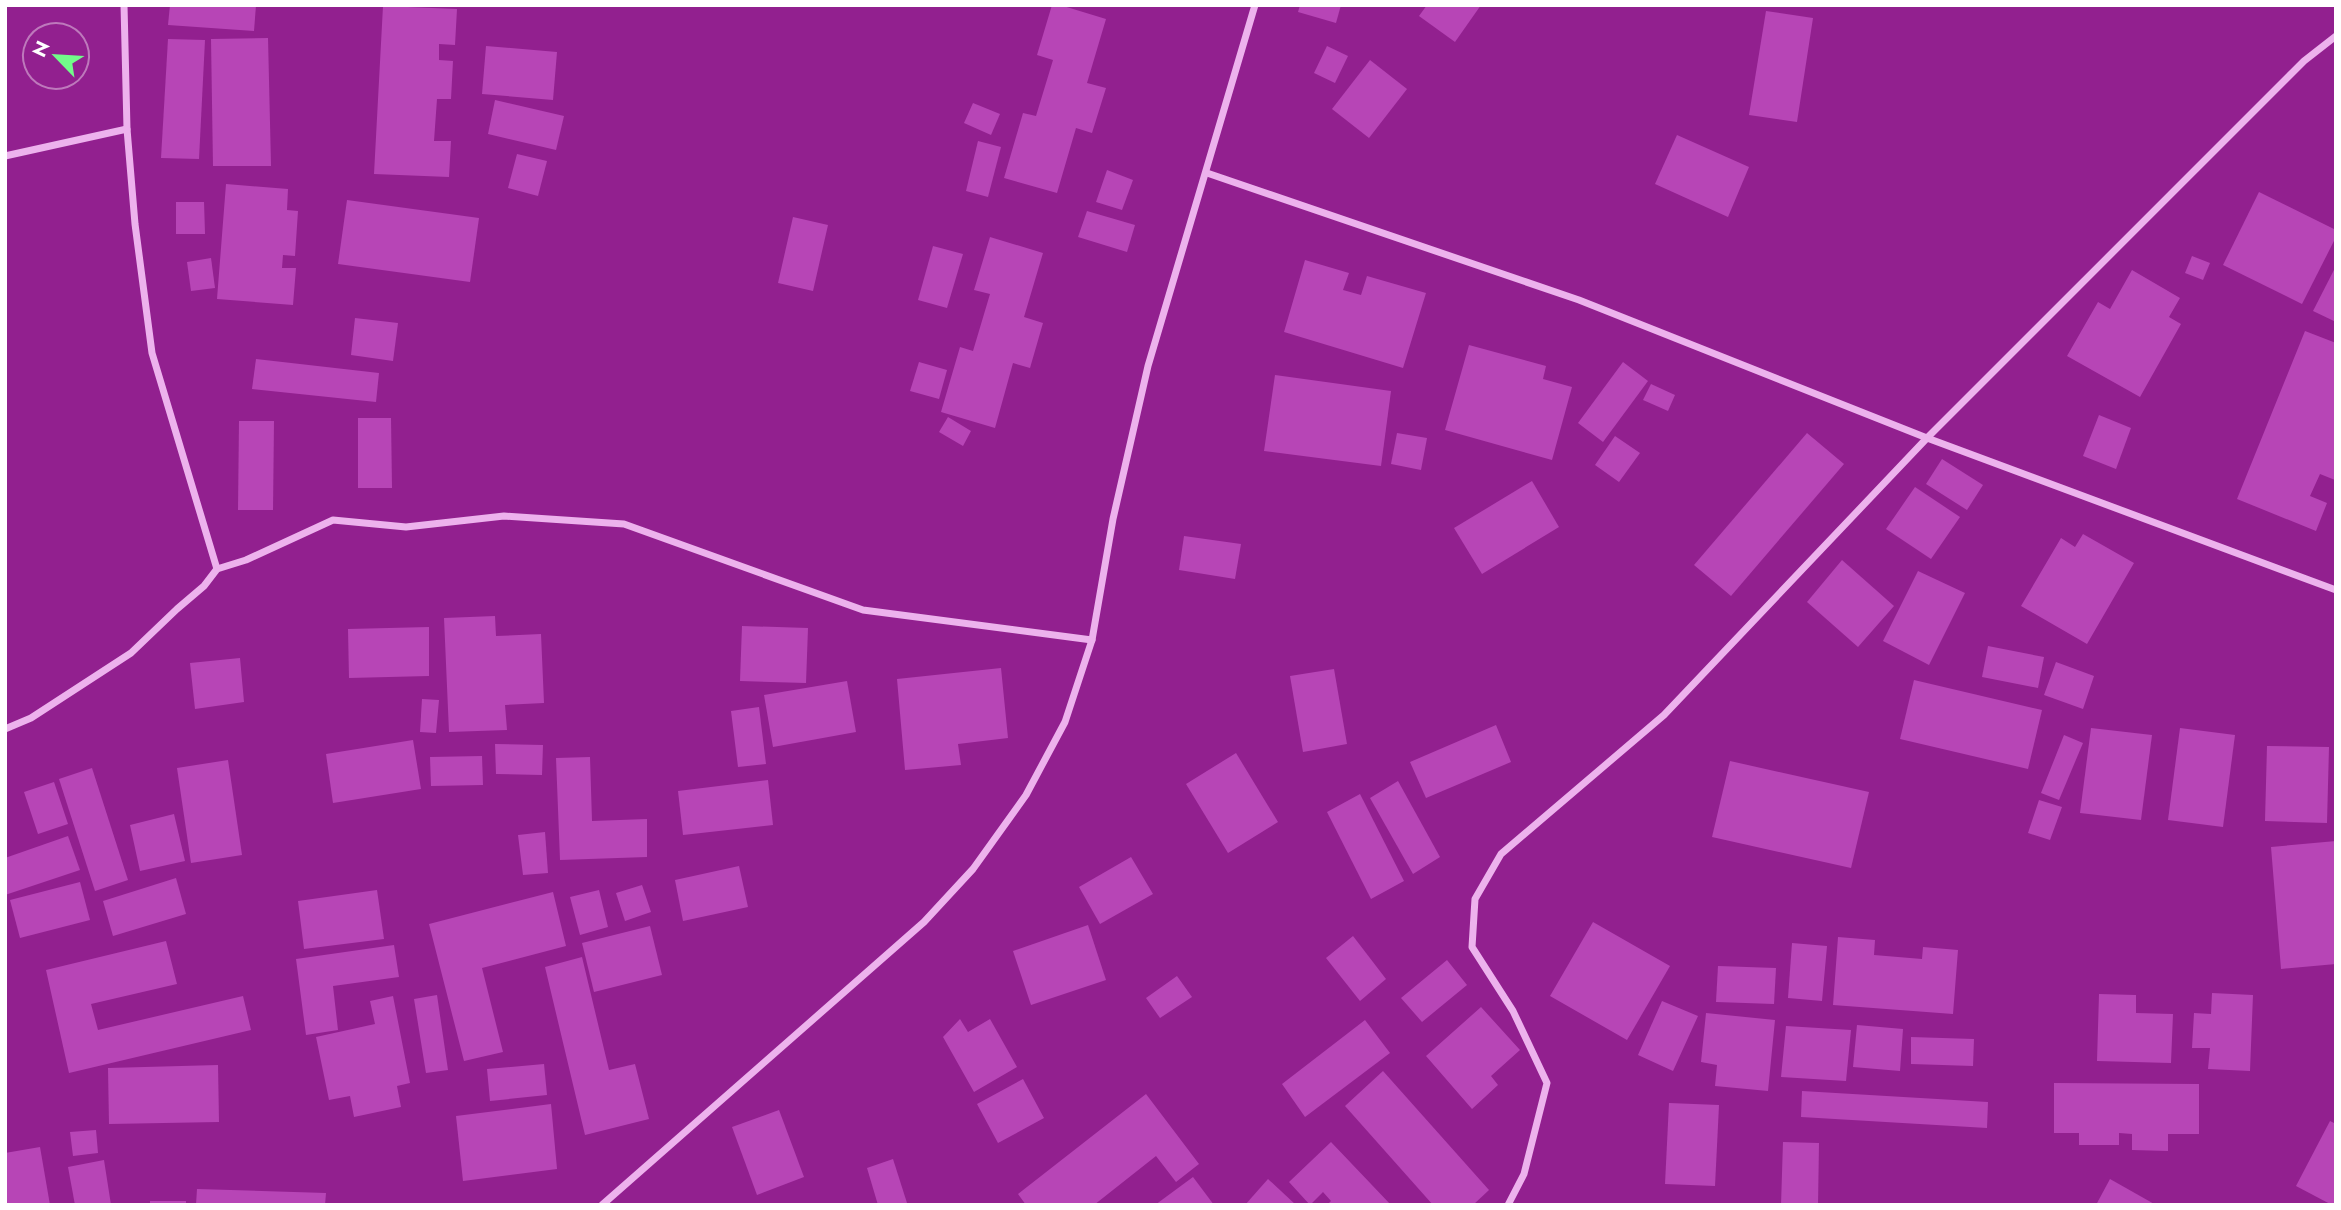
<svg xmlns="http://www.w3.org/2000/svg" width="2341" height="1210" viewBox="0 0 2341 1210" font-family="Jost,sans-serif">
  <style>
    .building { fill: #b745b6 }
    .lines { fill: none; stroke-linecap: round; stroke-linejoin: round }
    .minor { stroke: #edb2ed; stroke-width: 7 }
  </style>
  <rect width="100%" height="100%" fill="#92208f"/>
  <g class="building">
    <path d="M170,5H256L254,31L168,25Z"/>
    <path d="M1052,5H1060L1106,19L1087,83L1106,88L1092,133L1076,128L1057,193L1004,178L1023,113L1036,116L1053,60L1037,55Z"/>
    <path d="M1300,5H1341L1336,23L1298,12Z"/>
    <path d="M1427,5H1481L1455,42L1419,16Z"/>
    <path d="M383,6L457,9L455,45L439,44V60L453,61L451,99H437L434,141H451L449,177L374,174Z"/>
    <path d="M1766,11L1813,18L1797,122L1749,115Z"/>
    <path d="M268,38L271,166H213L211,39Z"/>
    <path d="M168,39L205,40L199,159L161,158Z"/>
    <path d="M486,46L557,52L553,100L482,94Z"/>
    <path d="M1327,46L1348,56L1335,83L1314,73Z"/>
    <path d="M1370,60L1407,89L1369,138L1332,109Z"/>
    <path d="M495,100L564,116L556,150L488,134Z"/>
    <path d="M973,103L1000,114L991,135L964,123Z"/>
    <path d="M1677,135L1749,167L1728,217L1655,184Z"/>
    <path d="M978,141L1001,147L988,197L966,191Z"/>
    <path d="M517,154L547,161L538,196L508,188Z"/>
    <path d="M1107,170L1133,180L1122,210L1096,202Z"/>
    <path d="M226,184L288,189L287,210L298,211L295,256L283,255L282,268H296L293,305L217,299Z"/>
    <path d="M2259,192L2336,230V237L2302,304L2223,265Z"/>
    <path d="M347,200L479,218L470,282L338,264Z"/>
    <path d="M176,202H204L205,234H176Z"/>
    <path d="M1087,211L1135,225L1127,252L1078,237Z"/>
    <path d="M793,217L828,225L813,291L778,283Z"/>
    <path d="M990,237L1043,253L1024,317L1043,323L1030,368L1013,363L995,428L941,412L960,347L973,351L990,294L974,290Z"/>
    <path d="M933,246L963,254L947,308L918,300Z"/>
    <path d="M2192,256L2210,263L2203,280L2185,273Z"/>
    <path d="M211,258L215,288L191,291L187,262Z"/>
    <path d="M1305,260L1349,273L1343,290L1361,295L1367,276L1426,293L1403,368L1284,332Z"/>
    <path d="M2336,266V322L2313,311Z"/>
    <path d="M2132,270L2180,298L2169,317L2181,324L2140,397L2067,356L2098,302L2110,309Z"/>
    <path d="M355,318L398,323L393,361L351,355Z"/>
    <path d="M2305,331L2336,343V435L2334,440L2336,441V477L2335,480L2320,474L2310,496L2327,503L2316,531L2237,499Z"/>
    <path d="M1469,345L1546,366L1543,379L1572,387L1552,460L1445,430Z"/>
    <path d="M256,359L379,373L376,402L252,389Z"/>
    <path d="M919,362L947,370L939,399L910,391Z"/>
    <path d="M1623,362L1648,381L1603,442L1578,423Z"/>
    <path d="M1275,375L1391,391L1381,466L1264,451Z"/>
    <path d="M1651,384L1675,395L1668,411L1643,400Z"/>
    <path d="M2099,415L2131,428L2116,469L2083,456Z"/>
    <path d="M948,417L971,431L963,446L939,432Z"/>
    <path d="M358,418H391L392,488H358Z"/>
    <path d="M239,421H274L273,510H238Z"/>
    <path d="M1397,433L1427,438L1421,470L1391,464Z"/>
    <path d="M1807,433L1844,464L1731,596L1694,565Z"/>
    <path d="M1615,436L1640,453L1619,482L1595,465Z"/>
    <path d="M1942,459L1983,485L1967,510L1926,484Z"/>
    <path d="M1532,481L1559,527L1482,574L1454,528Z"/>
    <path d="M1915,487L1960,517L1931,559L1886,529Z"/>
    <path d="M2083,534L2134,563L2087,644L2021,606L2061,538L2075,547Z"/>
    <path d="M1184,536L1241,544L1235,579L1179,570Z"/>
    <path d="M1842,560L1894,606L1858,647L1807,602Z"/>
    <path d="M1918,571L1965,593L1929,665L1883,641Z"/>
    <path d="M495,616L496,636L541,634L544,703L505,705L507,730L449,732L444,618Z"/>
    <path d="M742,626L808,628L806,683L740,681Z"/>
    <path d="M429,627V676L349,678L348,629Z"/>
    <path d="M1988,646L2044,657L2038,688L1982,677Z"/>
    <path d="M240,658L244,702L195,709L190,663Z"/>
    <path d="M2056,662L2094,676L2083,709L2044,695Z"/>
    <path d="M1001,668L1008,738L958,744L961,765L905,770L897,679Z"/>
    <path d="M1334,669L1347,744L1303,752L1290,676Z"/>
    <path d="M1914,680L2042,710L2028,769L1900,739Z"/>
    <path d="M847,681L856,732L773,747L764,695Z"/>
    <path d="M422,699L439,700L436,733L420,732Z"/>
    <path d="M759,707L766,764L738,767L731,711Z"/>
    <path d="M1496,725L1511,762L1426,798L1410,762Z"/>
    <path d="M2091,728L2152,735L2141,820L2080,813Z"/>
    <path d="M2180,728L2235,735L2223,827L2168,820Z"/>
    <path d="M2064,735L2083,743L2059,800L2041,793Z"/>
    <path d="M413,740L421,789L333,803L326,754Z"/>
    <path d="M495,744L543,745L542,775L496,774Z"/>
    <path d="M2267,746L2329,747L2327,823L2265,821Z"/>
    <path d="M1236,753L1278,822L1228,853L1186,784Z"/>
    <path d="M482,756L483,785L431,786L430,757Z"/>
    <path d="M590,757L592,821L647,819V857L560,860L556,758Z"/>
    <path d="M228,760L242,855L191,863L177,768Z"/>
    <path d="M1730,761L1869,792L1851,868L1712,837Z"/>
    <path d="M92,768L128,880L95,891L59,779Z"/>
    <path d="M768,780L773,825L683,835L678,791Z"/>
    <path d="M1398,781L1440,857L1413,874L1370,798Z"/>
    <path d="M54,782L68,824L38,834L24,792Z"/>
    <path d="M1360,794L1404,881L1371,899L1327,812Z"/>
    <path d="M2039,800L2062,807L2050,840L2028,833Z"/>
    <path d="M174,814L185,861L140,871L130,825Z"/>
    <path d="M545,832L548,873L523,875L518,835Z"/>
    <path d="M68,836L80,870L5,895V858Z"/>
    <path d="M2336,841V882H2334L2336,964L2281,969L2271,847Z"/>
    <path d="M1131,857L1153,894L1100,924L1079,887Z"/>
    <path d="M739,866L748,907L683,921L675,880Z"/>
    <path d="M176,878L186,914L113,936L103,901Z"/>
    <path d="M80,882L90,920L20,938L10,900Z"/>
    <path d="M642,885L651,912L625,921L616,893Z"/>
    <path d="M377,890L384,939L304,949L298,901Z"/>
    <path d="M599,890L608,927L580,935L570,897Z"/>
    <path d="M553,892L566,946L482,968L503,1052L464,1061L429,924Z"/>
    <path d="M1593,922L1670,966L1627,1040L1550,996Z"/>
    <path d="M1088,925L1106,980L1031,1005L1013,951Z"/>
    <path d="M650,926L662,975L594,992L582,943Z"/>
    <path d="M1353,936L1386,979L1360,1001L1326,958Z"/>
    <path d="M1838,937L1875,940L1874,955L1922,959L1923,947L1958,950L1953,1014L1833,1005Z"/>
    <path d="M166,941L177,984L91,1004L98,1030L243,996L251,1030L69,1073L46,970Z"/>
    <path d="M1792,943L1827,946L1822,1001L1788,998Z"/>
    <path d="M394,945L399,977L333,986L338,1030L306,1035L296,959Z"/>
    <path d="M582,957L609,1070L635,1064L649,1119L585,1135L545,967Z"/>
    <path d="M1447,960L1467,985L1422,1022L1401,998Z"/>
    <path d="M1718,966L1776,968L1774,1004L1716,1002Z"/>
    <path d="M1177,976L1192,997L1160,1018L1146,998Z"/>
    <path d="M2212,993L2253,995L2250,1071L2208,1069L2210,1048H2192L2194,1013L2211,1014Z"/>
    <path d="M2099,994L2136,995V1013L2173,1014L2171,1063L2097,1061Z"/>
    <path d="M437,995L448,1070L426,1073L414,999Z"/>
    <path d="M393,996L410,1083L397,1086L401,1107L354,1117L350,1096L329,1100L316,1037L375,1024L370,1001Z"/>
    <path d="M1662,1001L1698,1016L1673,1071L1638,1055Z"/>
    <path d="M1481,1007L1520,1050L1491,1076L1498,1085L1472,1109L1426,1056Z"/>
    <path d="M1706,1013L1775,1020L1768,1091L1715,1086L1717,1065L1701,1062Z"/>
    <path d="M960,1019L968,1032L990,1019L1017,1067L974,1092L943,1037Z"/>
    <path d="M1365,1020L1390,1053L1305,1117L1282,1084Z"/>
    <path d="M1857,1025L1903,1029L1900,1071L1853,1067Z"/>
    <path d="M1786,1026L1851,1030L1846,1081L1781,1077Z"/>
    <path d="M1911,1037L1974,1039L1973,1066L1911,1064Z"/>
    <path d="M544,1064L547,1095L490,1101L487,1069Z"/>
    <path d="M218,1065L219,1122L109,1124L108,1068Z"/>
    <path d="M1383,1071L1489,1190L1473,1205H1433L1345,1106Z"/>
    <path d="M1023,1079L1044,1118L998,1143L977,1104Z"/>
    <path d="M2054,1083L2199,1084V1134H2168V1151L2132,1150V1134L2119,1133V1145H2079V1133H2054Z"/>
    <path d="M1802,1091L1988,1102L1987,1128L1801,1117Z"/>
    <path d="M1146,1094L1199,1164L1176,1182L1156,1156L1094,1205H1026L1018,1194Z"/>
    <path d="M1669,1103L1719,1105L1715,1186L1665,1184Z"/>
    <path d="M551,1104L557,1169L463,1181L456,1116Z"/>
    <path d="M779,1110L804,1177L757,1195L732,1127Z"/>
    <path d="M2330,1121L2336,1124V1205H2332L2296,1186Z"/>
    <path d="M96,1130L98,1153L73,1156L70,1132Z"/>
    <path d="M1331,1142L1391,1205H1327L1331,1201L1323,1192L1310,1205L1289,1182Z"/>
    <path d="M1783,1142L1819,1143L1818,1205H1781Z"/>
    <path d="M40,1147L50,1205H5V1153Z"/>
    <path d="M893,1159L907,1203L878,1205L867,1168Z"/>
    <path d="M104,1160L111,1205H75L68,1167Z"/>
    <path d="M1193,1177L1214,1205H1155Z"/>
    <path d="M1268,1179L1296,1205H1245Z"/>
    <path d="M2110,1179L2156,1205H2096Z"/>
    <path d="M197,1189L326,1193L325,1205H196Z"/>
    <rect x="150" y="1201" width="36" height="4"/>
  </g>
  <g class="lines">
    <g class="minor">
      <path d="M124,5L127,129L135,224L152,353L217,569"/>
      <path d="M5,156L127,129"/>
      <path d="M1207,173L1579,300L1927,438L2336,590"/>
      <path d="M5,729L31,718L131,653L177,609L204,586L217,569L246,560L333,520L406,527L504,516L624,524L863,610L1092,640"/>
      <path d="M602,1205L924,922L973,869L1026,795L1065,722L1092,640L1113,519L1148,366L1255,5"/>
      <path d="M1508,1205L1524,1174L1547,1083L1513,1011L1472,947L1475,899L1501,854L1664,715L1927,438L2304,61L2336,36"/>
    </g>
  </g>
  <rect width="2341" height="1210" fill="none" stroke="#ffffff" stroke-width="14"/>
  <g transform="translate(56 56) rotate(295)"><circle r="33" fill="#92208f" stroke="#be79bc" stroke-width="2"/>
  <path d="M0-5L12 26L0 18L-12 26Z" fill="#72fb8a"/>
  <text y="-10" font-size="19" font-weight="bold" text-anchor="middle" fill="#ffffff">N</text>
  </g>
</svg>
